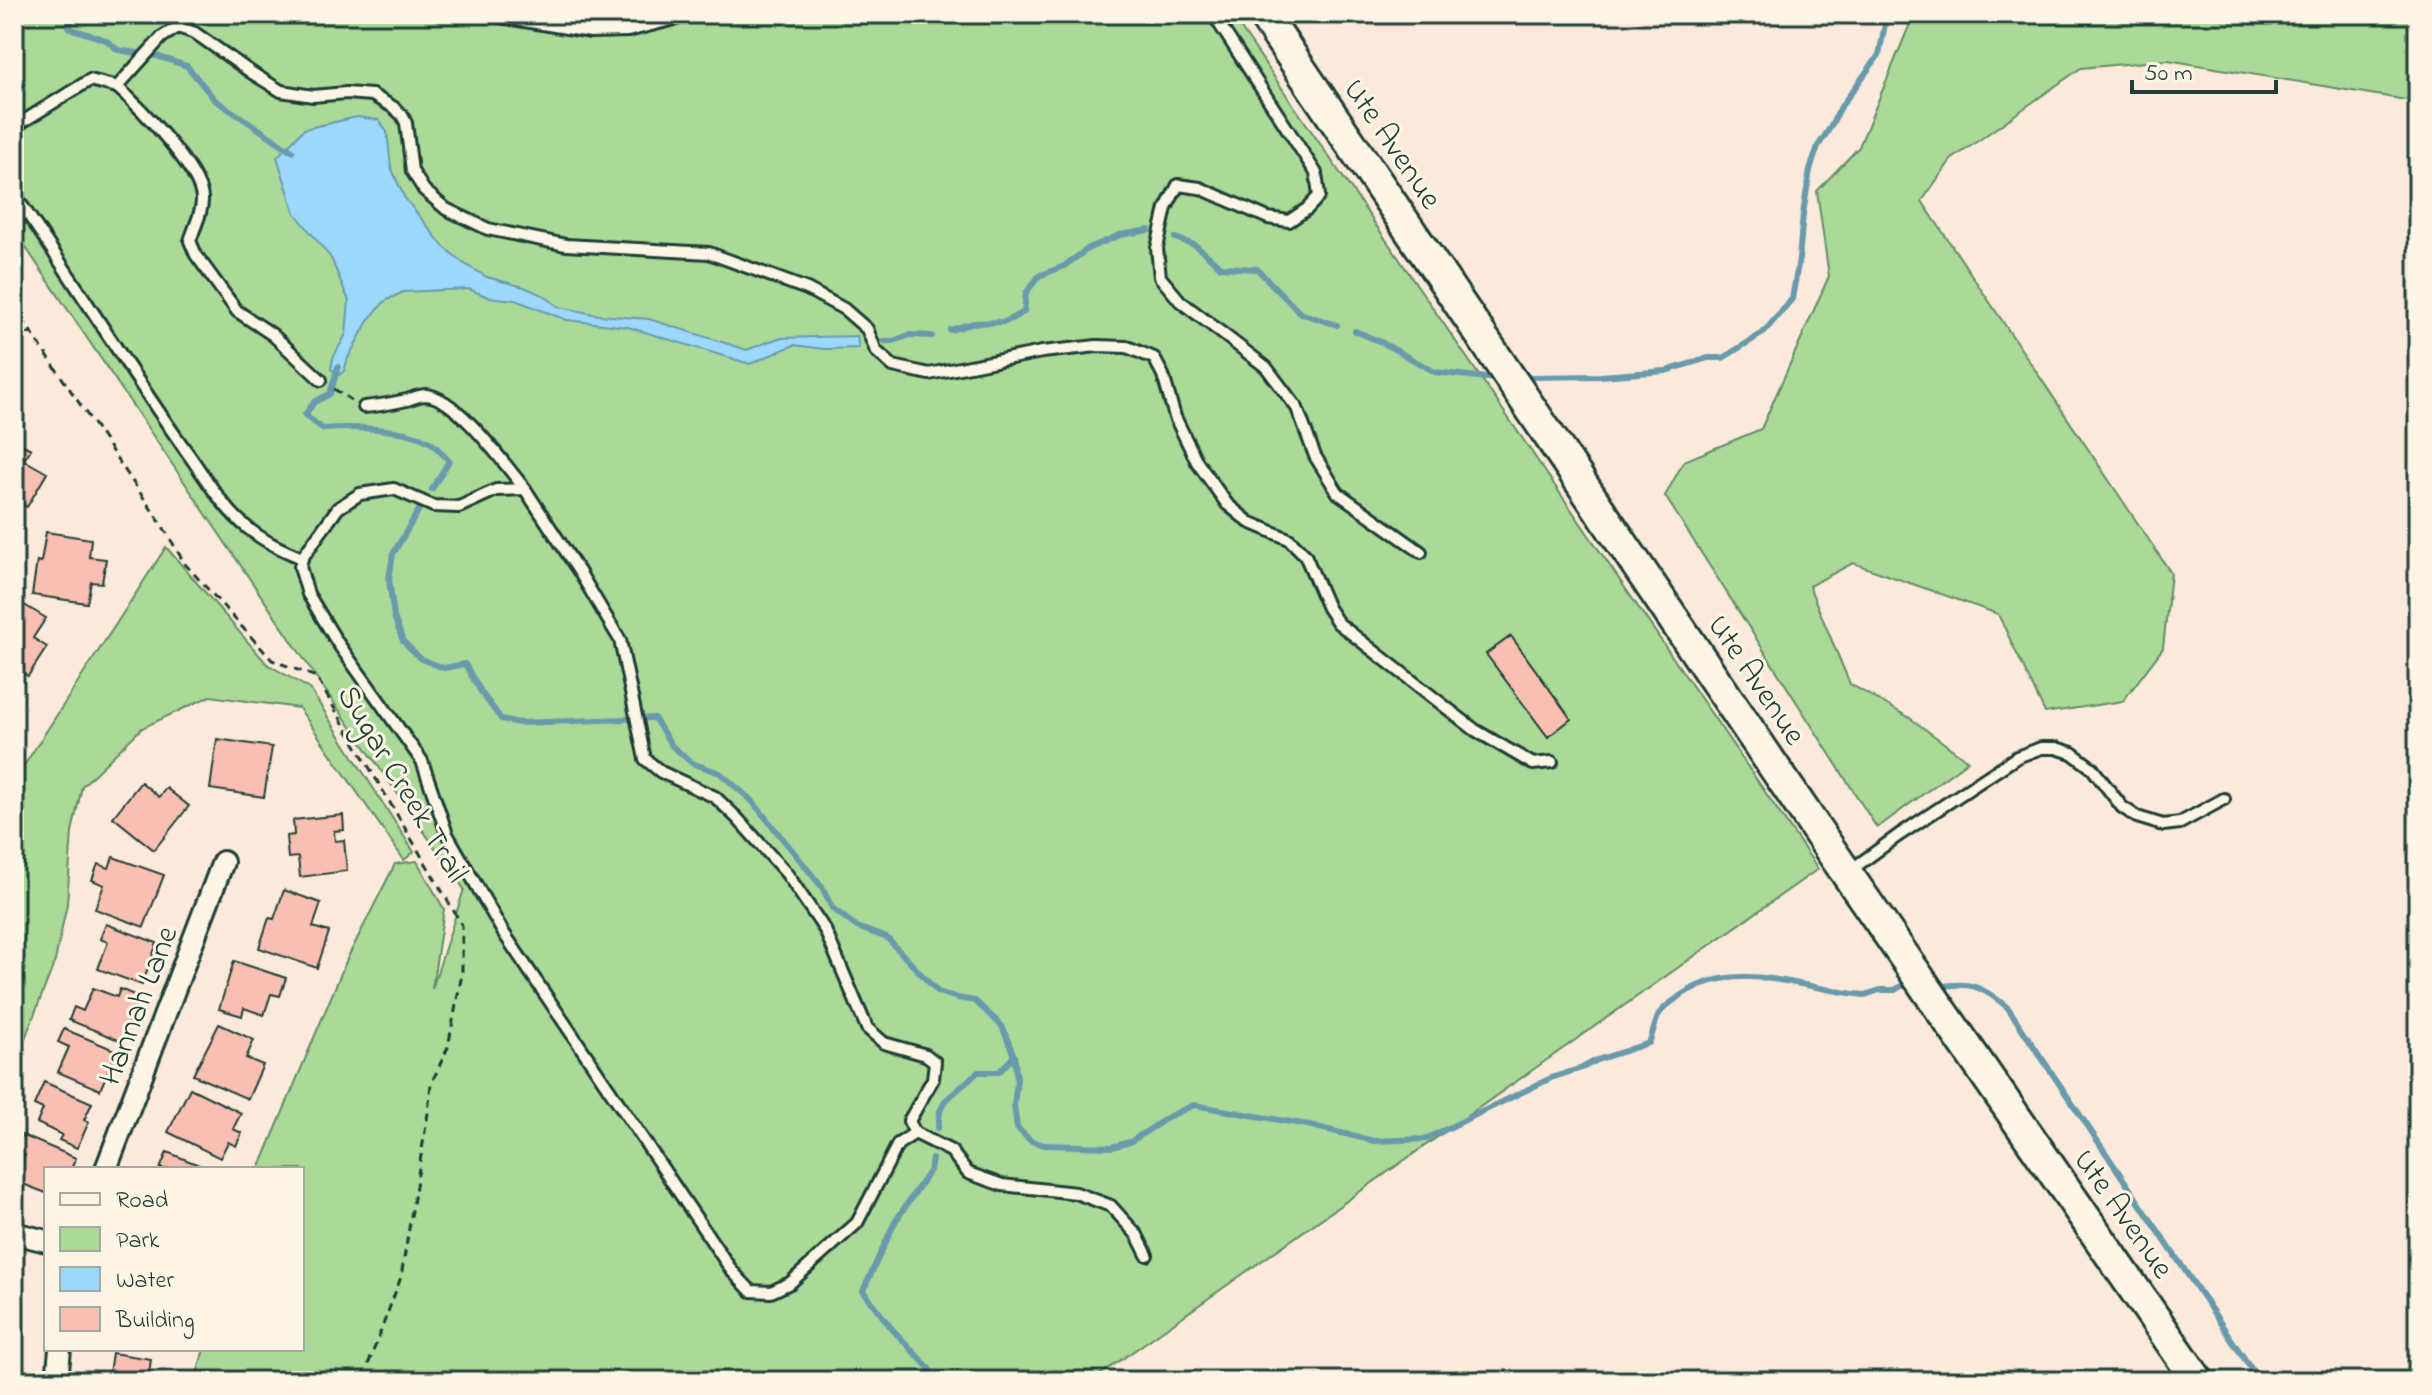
<svg xmlns="http://www.w3.org/2000/svg" width="2432" height="1395" viewBox="0 0 2432 1395" font-family="'Indie Flower',sans-serif">
  <style>
    .green { fill: #aad998; stroke: #648b66; stroke-width: 2 }
    .water { fill: #9bd8fc; stroke: #699aac; stroke-width: 2 }
    .lines { fill: none; stroke-linecap: round; stroke-linejoin: round }
    .stream { stroke: #699aac; stroke-width: 6 }
    .building { fill: #f9bfb2; stroke: #1f3d34; stroke-width: 2 }
    .lane-casing { stroke: #1f3d34; stroke-width: 16 }
    .street-casing { stroke: #1f3d34; stroke-width: 26 }
    .secondary-casing { stroke: #1f3d34; stroke-width: 36 }
    .path { stroke: #1f3d34; stroke-width: 3; stroke-dasharray: 8 6; stroke-linecap: butt }
    .lane { stroke: #fcf5e5; stroke-width: 10 }
    .street { stroke: #fcf5e5; stroke-width: 20 }
    .secondary { stroke: #fcf5e5; stroke-width: 30 }
    .labels { text-anchor: middle; stroke-width: 6; stroke-linejoin: round; paint-order: stroke }
    .street-label { font-size: 32px; fill: #1f3d34; stroke: #fcf5e5 }
  </style>
  <rect width="100%" height="100%" fill="#fbeadb"/>
  <filter id="ink" filterUnits="userSpaceOnUse"><feTurbulence type="fractalNoise" baseFrequency=".0125" numOctaves="2"/><feDisplacementMap in="SourceGraphic" scale="16" xChannelSelector="R" yChannelSelector="G"/><feConvolveMatrix kernelMatrix="1 2 1 2 8 2 1 2 1" color-interpolation-filters="sRGB"/></filter>
  <g filter="url(#ink)">
    <g class="green">
      <path d="M14,14H1231L1818,869L1091,1381H195L204,1349H302V1169H259L347,959L395,864L417,861L444,909L432,989L464,889L316,677L14,230Z"/>
      <path d="M1914,14H2418V102L2168,60L2081,68L1951,160L1922,201L2171,573L2163,648L2123,701L2045,713L1998,614L1853,563L1809,586L1850,684L1910,718L1968,761L1877,828L1665,496L1684,461L1761,429L1829,276L1817,191L1859,147Z"/>
      <path d="M166,547L267,664L310,689L414,852L404,860L299,708L210,696L142,728L82,786L72,832L67,904L55,961L14,1067V781Z"/>
    </g>
    <path class="water" d="M357,117L379,120L387,132L391,167L404,197L443,246L463,263L487,277L524,287L545,296L559,307L599,315L649,319L747,350L778,338L857,336L859,348L824,349L794,345L750,364L628,327L567,320L515,300L488,297L469,289L424,291L403,292L385,301L369,319L348,358L344,371L339,375L331,369L333,358L346,334L349,301L331,258L295,213L277,157L304,129Z"/>
    <g class="lines">
      <g class="stream">
        <path d="M73,14L69,28L106,40L118,50L156,56L187,66L215,100L292,151"/>
        <path d="M1175,238L1195,245L1221,267L1257,269L1300,313L1337,325"/>
        <path d="M950,330L974,323L1005,322L1024,312L1026,293L1039,276L1064,266L1089,248L1120,235L1149,230"/>
        <path d="M1355,331L1381,342L1435,372L1495,379"/>
        <path d="M885,341H893L910,335L932,336"/>
        <path d="M338,367L330,394L314,402L305,415L323,429C350,427 408,427 431,443C437,447 443,455 449,461L432,489"/>
        <path d="M1529,377L1600,376L1666,371L1708,358H1723L1763,333L1792,299L1799,259L1803,214L1810,170L1818,146L1828,131L1842,105L1879,55L1887,14"/>
        <path d="M420,508L393,554L389,579L394,617L403,641L421,659L444,668L465,664L481,692L501,719L519,723L654,718L672,746L692,763L720,773L752,801L822,887L832,908L857,927L887,938L938,992L958,998L975,1001L1002,1026L1014,1056L1017,1079L1014,1105L1017,1128L1031,1141L1044,1145L1112,1147L1130,1142L1170,1116L1194,1105L1308,1125L1374,1141L1426,1139L1551,1078L1582,1068L1597,1060L1649,1043C1653,1034 1655,1022 1659,1014C1664,1006 1676,999 1683,994C1739,958 1804,990 1865,995L1880,990H1895L1901,986H1905"/>
        <path d="M1935,988C1969,980 1982,986 2008,1008L2250,1367L2262,1381"/>
        <path d="M938,1128L940,1111L945,1101L978,1072H999L1014,1056"/>
        <path d="M932,1159L930,1170L895,1222L863,1291L893,1330L928,1367L936,1381"/>
      </g>
    </g>
    <g class="building">
      <path d="M14,440L31,449L24,460L47,473L27,507L14,500Z"/>
      <path d="M46,532L91,539L89,557L106,559L102,583L91,582L87,603L32,595L37,561L41,562Z"/>
      <path d="M16,600L46,618L33,638L47,647L28,676L14,667V603Z"/>
      <path d="M1511,636L1571,719L1548,737L1486,654Z"/>
      <path d="M217,739L272,747L264,797L210,789Z"/>
      <path d="M141,782L159,797L166,788L189,806L154,850L113,817Z"/>
      <path d="M343,815L344,830L334,831L335,841L344,840L347,871L300,877L298,857L288,858L286,836L294,835L293,820Z"/>
      <path d="M113,857L164,875L144,927L95,909L104,885L92,880L98,864L109,868Z"/>
      <path d="M284,890L321,903L313,927L329,932L317,968L259,948L269,918L274,919Z"/>
      <path d="M106,924L157,943L142,985L98,969L108,942L100,939Z"/>
      <path d="M234,961L286,978L280,996L271,994L264,1015L244,1008L242,1016L219,1009Z"/>
      <path d="M93,988L117,997L120,989L139,997L121,1041L69,1020L74,1007L83,1011Z"/>
      <path d="M219,1024L254,1040L246,1058L263,1065L248,1099L193,1075Z"/>
      <path d="M64,1029L117,1051L100,1090L58,1072L69,1047L58,1042Z"/>
      <path d="M44,1082L92,1103L84,1120L89,1122L77,1148L59,1140L62,1135L37,1123L43,1109L34,1105Z"/>
      <path d="M190,1088L241,1113L233,1129L242,1133L236,1146L228,1142L220,1158L168,1132Z"/>
      <path d="M22,1135L76,1158L71,1169H46V1193L15,1181L25,1155L15,1151Z"/>
      <path d="M167,1152L204,1167L203,1169H160Z"/>
      <path d="M112,1353L151,1359L149,1374L161,1375L160,1381H100L102,1372L109,1373Z"/>
    </g>
    <g class="lines">
      <g class="lane-casing">
        <g id="lane">
          <path d="M482,14L591,32L628,31L694,14"/>
          <path d="M1213,14L1316,173L1319,196L1307,209L1289,221L1268,218L1200,188L1178,185L1166,208L1157,248L1160,277L1180,301L1266,367L1297,408L1315,456L1338,493L1421,552"/>
          <path d="M178,27L184,14"/>
          <path d="M14,127L90,80L117,87"/>
          <path d="M14,194C73,278 125,365 184,448C204,475 222,508 249,529C265,542 283,550 302,558"/>
          <path d="M321,380L273,335L237,311L196,255L190,241C194,228 203,211 202,198C200,169 139,106 117,87L162,37L178,27L195,33L252,73L281,91L313,96L346,93L372,95L393,107L402,115L406,123L412,171L424,190L446,209L488,229L566,245L709,253L807,289L844,309L867,329L876,351L893,366L929,374L1042,352L1097,346L1127,347L1154,358L1163,375L1175,417L1197,462L1227,504L1249,522L1289,539L1305,555L1328,608L1338,623L1475,730L1533,764L1552,762"/>
          <path d="M364,407C379,406 393,403 407,400C413,398 420,395 426,395C457,397 506,466 525,489L496,490L459,507L433,506L394,489L360,494L338,508L302,558L300,567L308,594L337,642L422,761L447,834L503,932L732,1271L751,1291L771,1292L790,1283L857,1223L898,1144L915,1133L951,1151L968,1173L1002,1185L1076,1193L1111,1206L1137,1235L1147,1255"/>
          <path d="M525,489L580,573L620,640L645,759L661,772L715,797L737,818L787,874L825,930L867,1028L884,1043L926,1055L935,1062L933,1079L909,1121L915,1133"/>
          <path d="M1848,872L1899,835L2017,757L2041,748H2056L2072,753L2092,768L2122,807L2137,817L2163,825L2180,823L2224,799"/>
        </g>
      </g>
      <g class="street-casing">
        <g id="street">
          <path d="M106,1169L223,862"/>
          <path d="M14,1233L46,1241"/>
          <path d="M57,1381L60,1349"/>
        </g>
      </g>
      <g class="secondary-casing">
        <path id="secondary" d="M1263,14L1829,848L2198,1381"/>
      </g>
      <g class="path">
        <path d="M14,307L162,525L185,564L272,660L316,677L462,925V974L448,1047L431,1084L428,1113L401,1277L362,1381"/>
        <path d="M14,339L32,332"/>
        <path d="M334,389L351,400"/>
      </g>
      <use href="#lane" class="lane"/>
      <use href="#street" class="street"/>
      <use href="#secondary" class="secondary"/>
    </g>
  </g>
  <g class="labels">
    <g class="street-label">
      <text transform="translate(1394 143) rotate(56)" y="11">Ute Avenue</text>
      <text transform="translate(1758 679) rotate(56)" y="11">Ute Avenue</text>
      <text transform="translate(404 783) rotate(59)" y="11">Sugar Creek Trail</text>
      <text transform="translate(137 1005) rotate(-69)" y="11">Hannah Lane</text>
      <text transform="translate(2125 1213) rotate(55)" y="11">Ute Avenue</text>
    </g>
  </g>
  <rect width="2432" height="1395" fill="none" stroke="#fcf5e5" stroke-width="48"/>
  <rect x="24" y="24" width="2384" height="1347" fill="none" stroke="#1f3d34" stroke-width="3" filter="url(#ink)"/>
  <rect x="44" y="1167" width="260" height="184" fill="#fcf5e5" stroke="#a4ab9e" stroke-width="2"/>
  <rect x="60" y="1193" width="40" height="12" fill="#fcf5e5" stroke="#a4ab9e" stroke-width="2"/>
  <text x="116" y="1207" font-size="24" fill="#1f3d34">Road</text>
  <rect x="60" y="1227" width="40" height="24" fill="#aad998" stroke="#a4ab9e" stroke-width="2"/>
  <text x="116" y="1247" font-size="24" fill="#1f3d34">Park</text>
  <rect x="60" y="1267" width="40" height="24" fill="#9bd8fc" stroke="#a4ab9e" stroke-width="2"/>
  <text x="116" y="1287" font-size="24" fill="#1f3d34">Water</text>
  <rect x="60" y="1307" width="40" height="24" fill="#f9bfb2" stroke="#a4ab9e" stroke-width="2"/>
  <text x="116" y="1327" font-size="24" fill="#1f3d34">Building</text>
  <path d="M2132 80v12h144v-12" fill="none" stroke="#1f3d34" stroke-width="4"/>
  <text x="2144" y="80" font-size="24" fill="#1f3d34" stroke="#fcf5e5" stroke-width="6" paint-order="stroke">50 m</text>
</svg>
